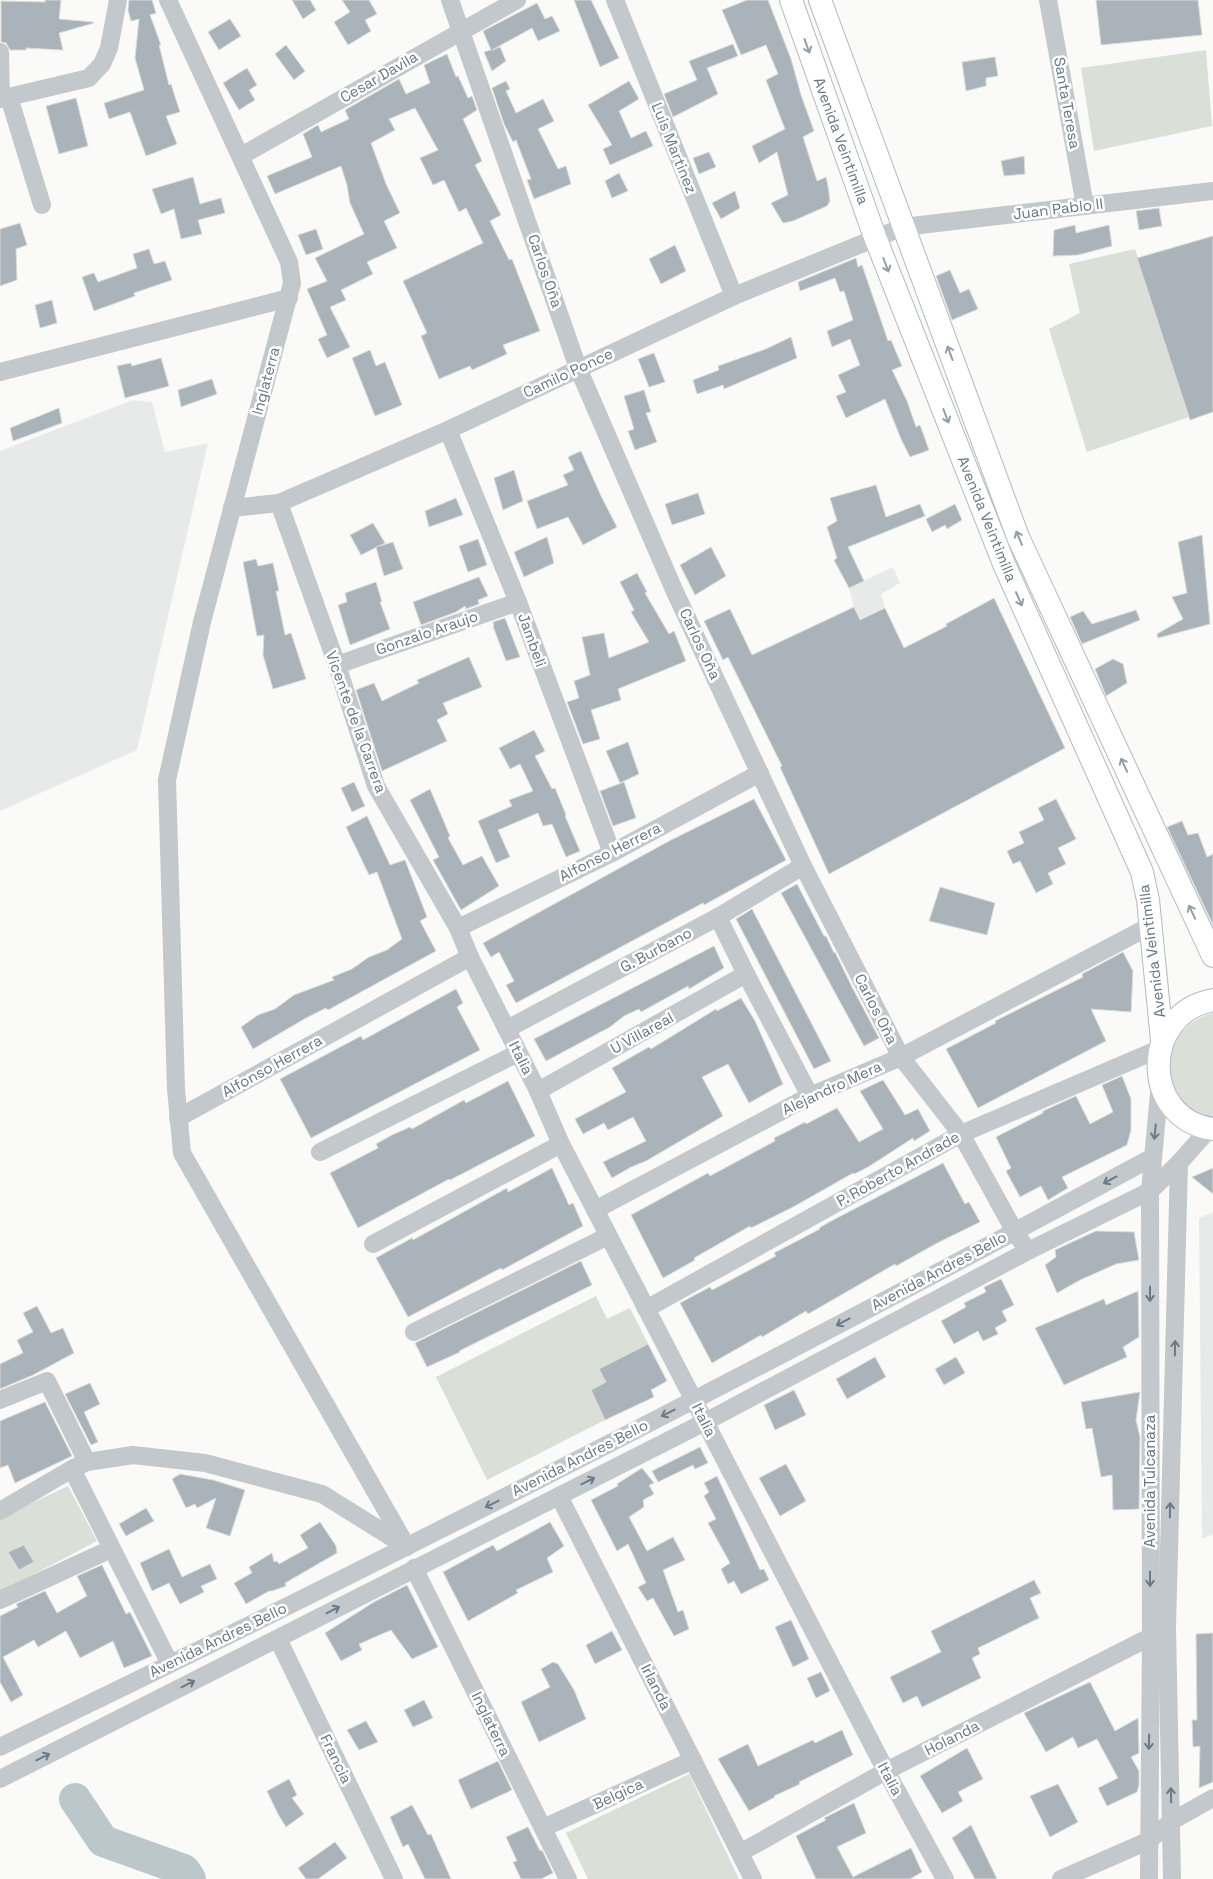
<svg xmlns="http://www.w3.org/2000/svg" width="1213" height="1879" viewBox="0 0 1213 1879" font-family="'Space Grotesk',sans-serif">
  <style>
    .built { fill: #e8e9e9 }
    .green { fill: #dadfd7 }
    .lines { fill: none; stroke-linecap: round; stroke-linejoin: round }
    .river { stroke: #bbc7cb; stroke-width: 32 }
    .building { fill: #aab3b9; stroke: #dcdcda }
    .major-casing { stroke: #b5babe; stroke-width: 24 }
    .minor { stroke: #c3c8cc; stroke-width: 18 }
    .major { stroke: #fff; stroke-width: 22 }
    .oneway { stroke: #939fa8 }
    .oneway2 { stroke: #6a7a87 }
    .labels { text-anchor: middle; stroke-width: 5; stroke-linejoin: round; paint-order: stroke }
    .street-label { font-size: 15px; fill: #657683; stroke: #fff }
  </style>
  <rect width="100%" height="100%" fill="#fafaf8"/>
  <g class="built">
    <path d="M133,400L152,402L165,452L208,443L137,750L0,811V451Z"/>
    <path d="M893,567L900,583L881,594L885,608L860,620L854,607L849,588Z"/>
    <path d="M1213,1212V1534L1202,1539L1199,1218Z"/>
  </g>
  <g class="green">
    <path d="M1206,50L1212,126L1094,151L1081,68Z"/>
    <path d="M1135,249L1189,417L1087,452L1049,329L1080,313L1069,264Z"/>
    <path d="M1213,1013V1118C1208,1117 1202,1116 1198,1113C1152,1089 1163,1025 1213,1013Z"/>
    <path d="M596,1296L607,1319L630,1308L648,1344L599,1369L606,1382L591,1391L605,1420L487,1480L436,1377Z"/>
    <path d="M68,1486L97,1541L0,1592V1518Z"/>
    <path d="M689,1774L739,1879H588L566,1833Z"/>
  </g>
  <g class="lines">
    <path class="river" d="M75,1799L103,1841L184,1870L190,1879"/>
  </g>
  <g class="building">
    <path d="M45,0H61L59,19L93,22L94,23L59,33L63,50L26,48V50H10L6,43L1,42V1L45,2Z"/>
    <path d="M129,0H152L156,13L150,15L161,45H159L169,85L171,84L180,112L166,116L177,144L146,156L130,112L109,119L104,103L144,90L135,58L139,19L131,21L128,10Z"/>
    <path d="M292,0H310L316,10L303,19Z"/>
    <path d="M342,0H369L377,14L365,20L371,31L348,45L334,22L350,12Z"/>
    <path d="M574,0H591L619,58L600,67Z"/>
    <path d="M747,0H768L791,59L801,95L814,131L803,137L817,181L826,177L828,186L830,201L827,206L793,221L783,223L771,203L788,195L777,152L759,163L752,146L785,129L766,80L778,74L766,45L741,55L722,10Z"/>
    <path d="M1096,0H1198L1202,35L1101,45Z"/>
    <path d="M537,3L545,19L552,16L560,31L538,41L532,28L492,50L500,47L506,61L492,71L484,52L491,50L483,31Z"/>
    <path d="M230,19L241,36L219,50L208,32Z"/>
    <path d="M733,44L738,56L707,68L718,94L673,117L664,94L697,80L689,61Z"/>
    <path d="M286,45L305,71L294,80L275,54Z"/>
    <path d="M447,54L456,77L458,76L468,98L472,96L477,110L463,119L482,161L475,165L501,215L490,221L509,260L512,259L540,331L503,345L507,354L472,370L470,366L439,379L421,336L427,333L403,281L483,243L466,208L459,212L444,180L433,185L420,158L438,150L415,108L389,119L395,130L371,143L386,184L400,213L384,221L397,248L367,262L373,274L341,290L346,300L330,307L350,347L327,358L318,339L327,335L307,289L327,281L315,258L364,234L350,203L347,185L341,166L275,194L267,176L312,157L303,134L318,125L321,132L349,119L345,110L399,79L406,94L430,83L424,65Z"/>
    <path d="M995,57L998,76L986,78V86L966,91L962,62Z"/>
    <path d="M247,68L257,85L249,90L255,100L239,110L223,83Z"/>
    <path d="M506,81L510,89L506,91L516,113L543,99L554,121L538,129L558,169L566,166L571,184L534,199L527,180L531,179L516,140L513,142L504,124L492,88Z"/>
    <path d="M629,81L639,99L619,111L631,138L646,131L653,146L610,165L603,149L612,145L588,105Z"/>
    <path d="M76,98L88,146L59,154L46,106Z"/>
    <path d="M709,152L716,167L699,174L693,158Z"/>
    <path d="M1024,156L1025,174L1004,176L1001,161Z"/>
    <path d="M619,173L628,191L612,198L605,181Z"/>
    <path d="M193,177L200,204L221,198L225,213L198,220L202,234L181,239L174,209L161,214L152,189Z"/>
    <path d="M735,191L740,208L721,219L712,203Z"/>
    <path d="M1159,208L1162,226L1139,230L1136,211Z"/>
    <path d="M20,223L27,245L16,249L17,280L0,286V229Z"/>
    <path d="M1075,225L1076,233L1109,225L1112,246L1078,255L1053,256L1054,230Z"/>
    <path d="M316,229L323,249L306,255L298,235Z"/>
    <path d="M1213,236V412L1190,420L1137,258Z"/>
    <path d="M675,245L686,271L661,284L649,259Z"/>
    <path d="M149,249L154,264L165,261L172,280L134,293L135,296L94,311L82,277L94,273L98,282L137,268L133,254Z"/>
    <path d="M856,258L858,267L862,265L888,341L891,340L902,366L892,370L907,401L916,427L920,425L929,450L910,457L901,439L885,399L846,418L836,396L846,392L838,375L860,365L850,339L832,347L827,331L853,320L844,291L840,292L835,278L800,291L798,282Z"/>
    <path d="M950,270L960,293L969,289L978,309L952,320L936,276Z"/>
    <path d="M52,300L57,323L40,328L35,305Z"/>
    <path d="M791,337L797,358L724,389L723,385L697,394L693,380L719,370L718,366L766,349Z"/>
    <path d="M370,350L376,366L385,362L402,405L375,416L352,358Z"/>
    <path d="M654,353L665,382L649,387L638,359Z"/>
    <path d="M161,358L169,386L125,398L117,366L131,363L132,366Z"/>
    <path d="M212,379L217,394L181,407L178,390Z"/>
    <path d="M644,390L651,412L646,413L657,442L635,450L628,431L634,429L624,396Z"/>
    <path d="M59,408L62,423L13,441L10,428Z"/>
    <path d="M581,451L601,496L617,527L583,545L568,517L537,529L527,501L568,485L563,475L574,470L568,457Z"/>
    <path d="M514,470L523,501L503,510L494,478Z"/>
    <path d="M876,485L886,517L920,504L925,516L848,547L864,581L849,588L834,560L837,558L827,527L837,521L830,498Z"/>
    <path d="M698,493L705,514L672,525L665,504Z"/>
    <path d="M456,498L463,515L429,527L425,511Z"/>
    <path d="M955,504L962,520L947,529L945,525L932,532L926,519Z"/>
    <path d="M373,523L385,543L361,555L350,535Z"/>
    <path d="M1202,535L1210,624L1158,638L1157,634L1183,619L1172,597L1187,593L1178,542Z"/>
    <path d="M547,537L554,563L524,577L514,552Z"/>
    <path d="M478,539L487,565L468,572L459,546Z"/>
    <path d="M393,542L403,569L384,576L376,547Z"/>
    <path d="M711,547L726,576L695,595L680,565Z"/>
    <path d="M256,559L258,566L273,563L279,591H276L285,635L291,633L306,679L273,689L263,655L264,635L257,636L243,562Z"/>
    <path d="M637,573L647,592L645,593L669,634L674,631L686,661L618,689L621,700L591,710L600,739L583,744L567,702L579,698L574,681L590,675L582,637L604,633L609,658L649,642L631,612L634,610L620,582Z"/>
    <path d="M479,577L488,596L478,600L479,604L466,609L465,606L456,612L421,625L413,602Z"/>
    <path d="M376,582L382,602H380L390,629L350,645L338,605L347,602L345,593Z"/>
    <path d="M994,598L1065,748L829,874L780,767L782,766L728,657L723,660L704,621L730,609L752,655L854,607L860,620L885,608L904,648L947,626L946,624Z"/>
    <path d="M1136,610L1140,620L1082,644L1070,617L1083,611L1092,624Z"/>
    <path d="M505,618L520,657L506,661L493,626H494L493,622Z"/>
    <path d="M469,657L482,687L443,703L448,714L437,720L447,741L382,771L356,690L374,683L382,701L419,683L417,680Z"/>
    <path d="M1113,659L1123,664L1127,683L1106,696L1095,669Z"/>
    <path d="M534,730L545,751L535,756L552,789L555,788L566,815L565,816L580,851L566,857L552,824L543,826L538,813L498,830L510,857L496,863L478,821L512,806L509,800L533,791L520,764L510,769L499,748Z"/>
    <path d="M628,742L639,774L620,783L606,751Z"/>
    <path d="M354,782L365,806L352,812L341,788Z"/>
    <path d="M624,782L636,818L613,826L600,791Z"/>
    <path d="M430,789L450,836L448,838L463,865L482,856L499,886L461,910L433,860L439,857L410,800Z"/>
    <path d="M754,799L786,860L704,905L703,903L516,1003L506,985L514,981L499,952L491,957L483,943L671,840Z"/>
    <path d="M1056,799L1076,839L1058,848L1066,864L1048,873L1053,884L1036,893L1020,861L1013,864L1007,851L1024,843L1019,832L1044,820L1038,808Z"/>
    <path d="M367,816L390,865L405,860L427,917L420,921L436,951L328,1010L326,1008L306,1018L253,1049L241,1027L258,1015L275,1009L294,995L334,980L332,977L352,969L369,957L387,950L402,939L377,872L369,875L346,827Z"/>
    <path d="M1182,821L1188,835L1198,833L1207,857L1213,854V925L1167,827Z"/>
    <path d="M797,884L824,936H826L834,953L835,952L852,987L879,1038L864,1046L781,893Z"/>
    <path d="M940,887L995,903L987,935L929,921Z"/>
    <path d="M752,909L831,1061L814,1069L736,919Z"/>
    <path d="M714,946L724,968L689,989L688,986L641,1012L639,1009L624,1016L610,1027L546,1061L534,1039Z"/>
    <path d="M1123,952L1133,971L1131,1012L1091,1009L1106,1041L978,1108L946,1049L996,1023L995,1021L1083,977L1082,974Z"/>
    <path d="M456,989L463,1003L457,1007L480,1050L311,1138L280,1079L361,1036L363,1040Z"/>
    <path d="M741,998L755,1021L783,1084L749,1103L728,1064L702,1077L723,1116L646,1161L631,1167L612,1178L603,1162L646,1141L633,1117L608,1130L604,1123L583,1134L575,1119L626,1092L612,1068L649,1047L651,1049L716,1009L717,1011Z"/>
    <path d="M1122,1076L1131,1099V1130L1127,1145L1062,1177L1068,1188L1048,1200L1041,1186L1020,1197L1006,1171L1011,1168L996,1137L1043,1113V1111L1076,1096L1090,1124L1113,1112L1102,1085Z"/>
    <path d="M883,1080L905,1115L918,1109L930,1131L914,1141L913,1138L868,1167L854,1174L853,1173L793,1207L751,1228L750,1226L694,1258L695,1260L663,1278L631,1215L708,1173L710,1176L775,1141L774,1138L788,1131L805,1122L806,1124L837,1108L859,1142L883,1129L860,1091Z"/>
    <path d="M508,1081L535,1136L450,1180L449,1179L358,1228L330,1173L378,1148L376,1144L392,1135L410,1127L412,1129L464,1100L466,1103Z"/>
    <path d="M943,1163L965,1204L969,1202L980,1222L939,1242L896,1266L895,1264L808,1314L806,1311L762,1337L761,1335L712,1363L680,1303L710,1287L712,1290L776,1256L774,1253L820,1229L819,1228L833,1220Z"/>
    <path d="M552,1168L569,1205L573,1203L583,1226L502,1270L501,1268L408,1317L376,1258L412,1238L413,1240L507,1188L508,1192Z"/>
    <path d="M1213,1168V1194L1192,1177Z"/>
    <path d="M1096,1231L1134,1232L1139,1260L1116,1264L1080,1280L1057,1293L1045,1265L1056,1257L1055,1250Z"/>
    <path d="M581,1261L592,1285L459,1351L460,1352L427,1367L415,1343Z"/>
    <path d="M1001,1279L1014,1305L1002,1311L1007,1321L995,1328L998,1334L983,1341L978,1331L954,1344L941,1321L966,1307L964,1303L986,1292L984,1287Z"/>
    <path d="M1138,1291L1139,1337L1123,1347L1127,1357L1064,1385L1035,1328L1104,1299L1106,1305Z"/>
    <path d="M37,1306L51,1333L63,1328L74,1353L33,1375L0,1389V1364L23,1353L17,1340L33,1332L23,1313Z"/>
    <path d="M648,1344L667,1381L651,1390L654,1397L605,1420L591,1390L606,1382L599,1369Z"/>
    <path d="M875,1357L886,1377L847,1399L836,1379Z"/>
    <path d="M956,1357L965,1373L944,1385L935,1369Z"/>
    <path d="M90,1383L100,1404L84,1412L98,1442L91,1445L65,1394Z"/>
    <path d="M794,1390L806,1415L775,1430L764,1405Z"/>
    <path d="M1140,1392L1136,1420L1140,1437L1139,1509L1113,1510L1112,1475L1101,1477L1092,1428L1086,1429L1081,1402Z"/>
    <path d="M45,1402L72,1456L15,1483L8,1465L0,1468V1421Z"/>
    <path d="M700,1447L708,1463L695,1469L693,1465L658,1482L652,1471Z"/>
    <path d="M786,1464L806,1501L780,1516L759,1478Z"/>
    <path d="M642,1468L654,1483L649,1485L654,1494L643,1500L644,1507L629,1517L647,1551L673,1537L685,1560L663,1570L678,1612L683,1610L689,1629L674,1636L653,1598L647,1601L638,1587L646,1583L628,1544L617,1551L591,1500L618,1486L617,1484Z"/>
    <path d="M180,1474L213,1480L245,1490L230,1536L206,1528L216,1498L197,1508L195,1504L186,1508L172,1479Z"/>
    <path d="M717,1476L760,1570L764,1569L769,1580L741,1594L734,1581L728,1584L721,1569L730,1563L708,1523L716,1519L704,1496L709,1492L704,1483Z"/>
    <path d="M146,1508L154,1521L126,1536L119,1524Z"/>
    <path d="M320,1522L336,1546L337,1553L285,1583L286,1586L272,1591H269L246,1604L234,1583L252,1573L249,1567L272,1553L274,1562L277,1561L279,1564L308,1548L300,1535Z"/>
    <path d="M550,1522L564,1546L547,1558L553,1572L516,1590L518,1593L468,1621L443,1572L493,1545L497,1551Z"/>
    <path d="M24,1545L34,1562L19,1570L8,1552Z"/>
    <path d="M169,1549L182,1577L210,1564L217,1579L201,1586L204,1592L180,1604L169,1583L152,1591L140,1563Z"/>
    <path d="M102,1565L126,1614L130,1612L152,1656L124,1668L113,1641L80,1658L66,1631L38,1647L34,1640L3,1657L23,1695L11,1702L0,1682V1616L18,1607L16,1604L45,1591L57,1613L87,1596L77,1576Z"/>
    <path d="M1034,1580L1041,1593L1030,1598L1039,1618L978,1648L980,1654L972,1658L981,1678L922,1707L917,1696L903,1703L890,1677L941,1652L931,1631Z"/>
    <path d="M407,1585L438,1647L412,1659L391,1630L359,1644L362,1650L341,1661L325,1633L374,1602Z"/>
    <path d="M791,1620L809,1659L793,1667L775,1627Z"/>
    <path d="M612,1631L622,1650L595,1664L586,1645Z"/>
    <path d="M1213,1633V1782L1199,1788L1200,1746L1193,1747L1192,1720H1197L1196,1634Z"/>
    <path d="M553,1662L558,1664L574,1690L586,1719L539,1742L521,1702L550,1687L541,1669Z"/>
    <path d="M821,1672L830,1691L816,1698L807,1678Z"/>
    <path d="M1090,1682L1115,1731L1138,1718L1139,1753L1131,1757L1139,1771V1785L1137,1792L1107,1806L1098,1788L1118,1778L1097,1739L1078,1748L1073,1737L1046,1752L1024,1713Z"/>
    <path d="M424,1700L433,1718L413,1727L404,1710Z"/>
    <path d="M366,1721L378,1742L359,1750L347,1730Z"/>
    <path d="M842,1730L853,1755L799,1782L800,1784L774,1796L775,1797L749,1811L718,1759L748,1744L758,1766L813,1740L815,1743Z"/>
    <path d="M967,1748L983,1779L958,1792L963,1801L942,1813L920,1776Z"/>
    <path d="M498,1761L512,1790L471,1809L458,1780Z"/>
    <path d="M289,1779L297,1795L292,1798L304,1814L286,1827L278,1814L267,1791Z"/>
    <path d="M1058,1784L1078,1822L1050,1837L1030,1796Z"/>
    <path d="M854,1803L866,1833L837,1847L853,1877L911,1848L922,1872L910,1879H816L796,1836L826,1820L824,1818Z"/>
    <path d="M412,1805L428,1835L431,1834L451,1879H425L408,1844L403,1847L390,1817Z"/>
    <path d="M971,1825L997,1879H975L952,1838Z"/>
    <path d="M528,1827L540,1851L542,1850L553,1873L541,1879H521L513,1862L517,1861L506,1837Z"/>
    <path d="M335,1842L347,1858L318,1879H306L298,1868Z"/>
  </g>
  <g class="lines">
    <g class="major-casing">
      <g id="major">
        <path d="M791,0L875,237L1004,564L1142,872L1148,900L1162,1040"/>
        <path d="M820,0L1018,537L1213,956"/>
        <path d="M1213,1000C1141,1013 1140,1119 1213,1129"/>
      </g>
    </g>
    <g class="minor">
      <path d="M168,0L289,262L292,283L202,622L167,780L176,1089L182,1153L407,1547"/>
      <path d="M450,0L578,368L675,592L803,866L901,1057L961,1134L1015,1232L1028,1251"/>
      <path d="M615,0L734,296"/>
      <path d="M1048,0L1085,206"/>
      <path d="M0,52L1,99"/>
      <path d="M9,97L42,205"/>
      <path d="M0,99L89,78L102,64L109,48L118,0"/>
      <path d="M241,156L517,0"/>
      <path d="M0,372L289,298"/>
      <path d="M448,430L518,602L612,853"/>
      <path d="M279,503L337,665L376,786L458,928L470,957L538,1091L561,1144L886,1771L945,1879"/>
      <path d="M232,508L279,503L448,430L734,296L903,227L1213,191"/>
      <path d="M337,665L518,602"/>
      <path d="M718,917L746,974L810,1096"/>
      <path d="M458,928L612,853L760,773"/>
      <path d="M507,1029L718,917L803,866"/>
      <path d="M538,1091L746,974"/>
      <path d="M178,1118L470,957"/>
      <path d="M320,1152L518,1053"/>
      <path d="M595,1210L810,1096L901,1057L1150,926"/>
      <path d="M373,1244L561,1144"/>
      <path d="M646,1309L961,1134L1159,1049"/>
      <path d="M414,1332L608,1236"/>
      <path d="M0,1400L47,1381L87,1462"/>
      <path d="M72,1469L170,1664"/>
      <path d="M559,1496L753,1879"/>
      <path d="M0,1511L72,1469L87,1462L133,1455L205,1463L322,1494L404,1545"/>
      <path d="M414,1568L568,1879"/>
      <path d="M0,1600L111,1549"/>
      <path d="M278,1639L394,1879"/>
      <path d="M0,1747C389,1559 773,1363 1153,1157"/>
      <path d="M0,1779L705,1422L1028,1251L1150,1191L1179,1163"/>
      <path d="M543,1828L693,1760"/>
      <path d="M740,1853L886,1771L1158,1633"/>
      <path d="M1061,1879L1148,1841L1172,1821L1213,1798"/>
      <path d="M1149,1879L1151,1638L1150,1191L1160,1083"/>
      <path d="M1172,1879L1167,1628L1179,1163L1210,1128"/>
    </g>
    <use href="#major" class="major"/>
  </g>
  <defs><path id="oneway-shaft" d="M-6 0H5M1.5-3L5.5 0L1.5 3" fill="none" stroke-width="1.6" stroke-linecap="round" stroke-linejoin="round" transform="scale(1.25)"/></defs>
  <g class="oneway">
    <use href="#oneway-shaft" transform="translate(807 46) rotate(70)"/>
    <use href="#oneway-shaft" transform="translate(886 265) rotate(69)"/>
    <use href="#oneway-shaft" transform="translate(950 353) rotate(-110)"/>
    <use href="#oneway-shaft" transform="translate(946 416) rotate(69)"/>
    <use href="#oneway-shaft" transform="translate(1019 538) rotate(-113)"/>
    <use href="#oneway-shaft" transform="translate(1019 599) rotate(66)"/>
    <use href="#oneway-shaft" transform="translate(1124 765) rotate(-115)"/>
    <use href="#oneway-shaft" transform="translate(1192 912) rotate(-115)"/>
  </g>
  <g class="oneway2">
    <use href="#oneway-shaft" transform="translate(1155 1132) rotate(96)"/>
    <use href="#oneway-shaft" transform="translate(1110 1180) rotate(152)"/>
    <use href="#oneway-shaft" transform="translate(1150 1294) rotate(90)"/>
    <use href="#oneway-shaft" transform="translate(843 1322) rotate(152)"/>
    <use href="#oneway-shaft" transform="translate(1175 1348) rotate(-89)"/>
    <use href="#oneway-shaft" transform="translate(668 1413) rotate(153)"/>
    <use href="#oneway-shaft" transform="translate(588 1481) rotate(-27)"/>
    <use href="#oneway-shaft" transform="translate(492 1504) rotate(153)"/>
    <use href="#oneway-shaft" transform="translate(1170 1510) rotate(-89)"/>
    <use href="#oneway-shaft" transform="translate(1150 1579) rotate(90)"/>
    <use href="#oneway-shaft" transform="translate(333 1610) rotate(-27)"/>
    <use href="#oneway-shaft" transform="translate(188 1684) rotate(-27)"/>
    <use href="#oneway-shaft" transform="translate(1149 1742) rotate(91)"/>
    <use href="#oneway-shaft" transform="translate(43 1757) rotate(-27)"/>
    <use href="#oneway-shaft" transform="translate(1171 1795) rotate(-91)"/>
  </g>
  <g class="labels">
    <g class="street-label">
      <text transform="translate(379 77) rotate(-30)" y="5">Cesar Davila</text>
      <text transform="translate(1067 103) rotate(80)" y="5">Santa Teresa</text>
      <text transform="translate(841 141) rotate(70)" y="5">Avenida Veintimilla</text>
      <text transform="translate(674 148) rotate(68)" y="5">Luis Martinez</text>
      <text transform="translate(1058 209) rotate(-7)" y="5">Juan Pablo II</text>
      <text transform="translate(545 271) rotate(71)" y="5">Carlos Oña</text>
      <text transform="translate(568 373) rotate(-25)" y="5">Camilo Ponce</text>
      <text transform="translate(266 381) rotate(-75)" y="5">Inglaterra</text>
      <text transform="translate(987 519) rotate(68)" y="5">Avenida Veintimilla</text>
      <text transform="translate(427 633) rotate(-19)" y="5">Gonzalo Araujo</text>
      <text transform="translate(532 640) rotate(70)" y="5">Jambeli</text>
      <text transform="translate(700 644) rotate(65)" y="5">Carlos Oña</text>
      <text transform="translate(356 722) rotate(70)" y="5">Vicente de la Carrera</text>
      <text transform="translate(610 852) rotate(-27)" y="5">Alfonso Herrera</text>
      <text transform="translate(656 950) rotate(-28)" y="5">G. Burbano</text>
      <text transform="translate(1152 951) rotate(-97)" y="5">Avenida Veintimilla</text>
      <text transform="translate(876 1009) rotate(63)" y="5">Carlos Oña</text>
      <text transform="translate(642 1033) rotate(-29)" y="5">U Villareal</text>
      <text transform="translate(521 1058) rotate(63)" y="5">Italia</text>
      <text transform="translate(272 1066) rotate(-29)" y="5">Alfonso Herrera</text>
      <text transform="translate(832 1088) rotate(-25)" y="5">Alejandro Mera</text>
      <text transform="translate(898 1169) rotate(-29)" y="5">P. Roberto Andrade</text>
      <text transform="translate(939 1271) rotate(-28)" y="5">Avenida Andres Bello</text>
      <text transform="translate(704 1420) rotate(63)" y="5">Italia</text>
      <text transform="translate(580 1458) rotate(-27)" y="5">Avenida Andres Bello</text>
      <text transform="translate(1150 1481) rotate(-90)" y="5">Avenida Tulcanaza</text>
      <text transform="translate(218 1640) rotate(-26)" y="5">Avenida Andres Bello</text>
      <text transform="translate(656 1687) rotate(63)" y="5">Irlanda</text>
      <text transform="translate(491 1724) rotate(64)" y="5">Inglaterra</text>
      <text transform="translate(952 1738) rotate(-27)" y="5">Holanda</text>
      <text transform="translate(336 1759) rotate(64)" y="5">Francia</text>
      <text transform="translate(890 1779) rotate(62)" y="5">Italia</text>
      <text transform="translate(618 1794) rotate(-25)" y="5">Belgica</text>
    </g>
  </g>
</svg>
